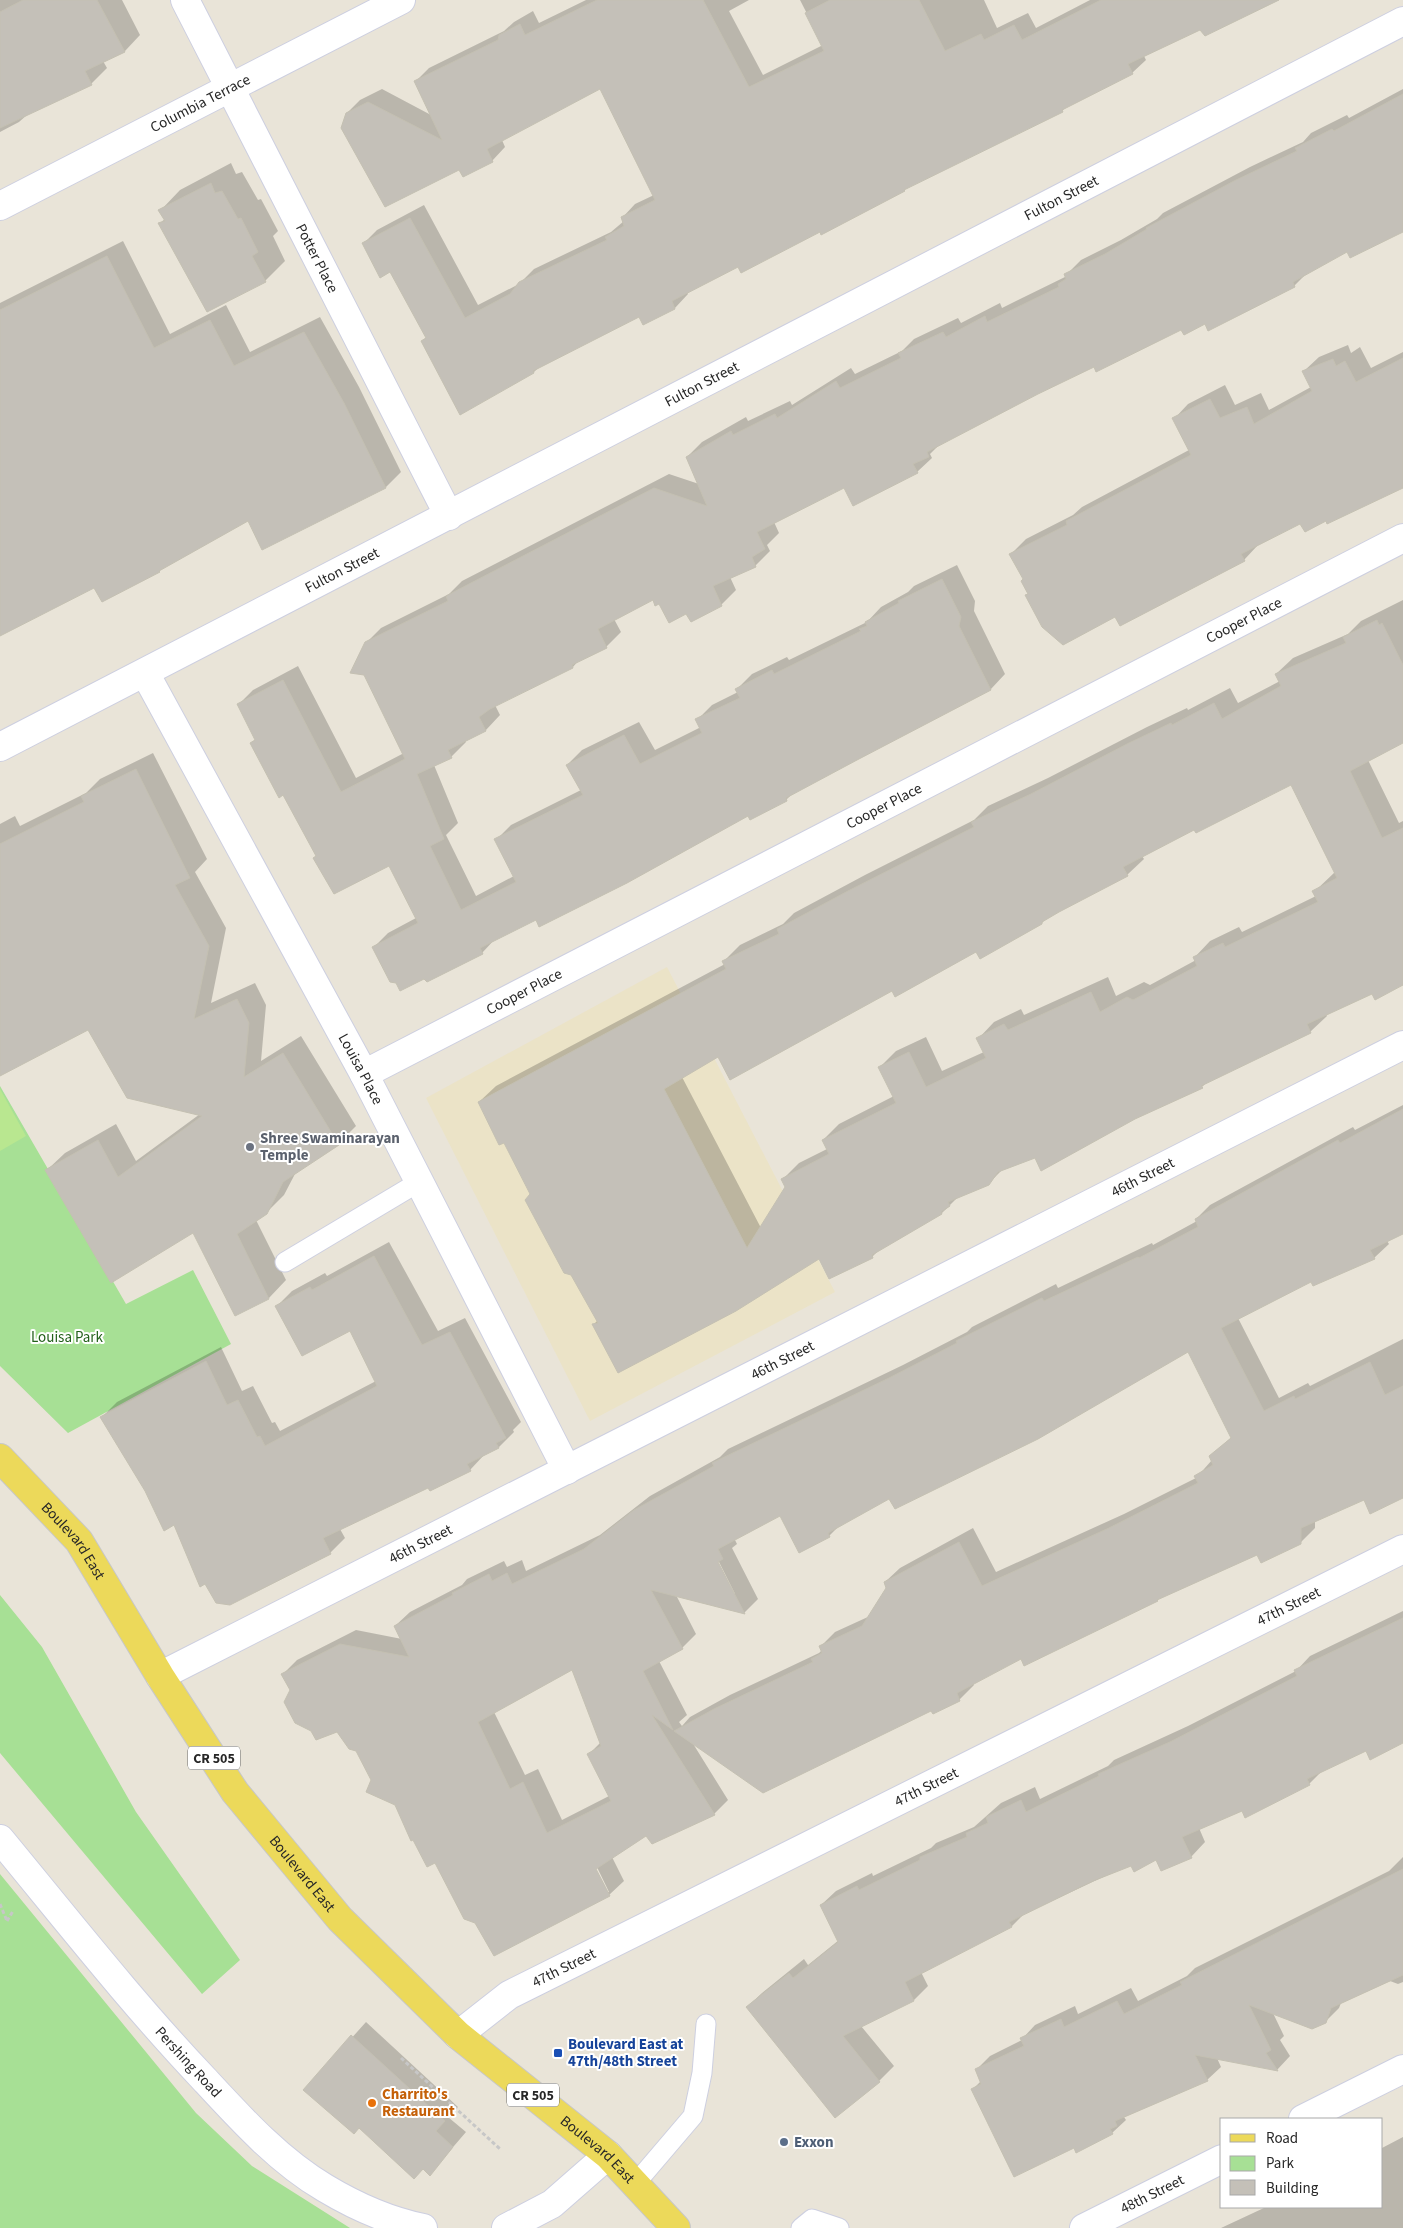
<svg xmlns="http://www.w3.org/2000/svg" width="1403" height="2228" viewBox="0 0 1403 2228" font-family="'Source Sans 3',sans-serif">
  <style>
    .education { fill: #ebe3c7 }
    .green { fill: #a7e095 }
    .pitch { fill: #b9e790 }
    .shadow { fill: #0003; fill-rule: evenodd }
    .building { fill: #c4c0b8; stroke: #c4c0b2; fill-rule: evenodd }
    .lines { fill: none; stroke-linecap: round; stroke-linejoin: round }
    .lane-casing { stroke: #cdcfe0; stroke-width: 21 }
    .street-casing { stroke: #cdcfe0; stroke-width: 30 }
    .secondary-casing { stroke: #cdcfe0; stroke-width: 30 }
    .primary-casing { stroke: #c7c7c7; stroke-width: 30 }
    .path { stroke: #c7c7c7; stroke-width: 3; stroke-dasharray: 4 2.5; stroke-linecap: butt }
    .lane { stroke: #fff; stroke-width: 19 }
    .street { stroke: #fff; stroke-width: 28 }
    .secondary { stroke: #fff; stroke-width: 28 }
    .primary { stroke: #ecd95a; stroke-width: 28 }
    .worship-dot { fill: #6b7280; stroke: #fff; stroke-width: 2 }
    .transit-dot { fill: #1a4fb4; stroke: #fff; stroke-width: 2 }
    .food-dot { fill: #e8710a; stroke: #fff; stroke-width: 2 }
    .service-dot { fill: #5c6f8a; stroke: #fff; stroke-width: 2 }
    .labels { text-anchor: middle; stroke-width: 4; stroke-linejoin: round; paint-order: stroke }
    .shield { fill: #fff; stroke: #686868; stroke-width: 1 }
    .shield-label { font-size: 14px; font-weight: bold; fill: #272727 }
    .street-label { font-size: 15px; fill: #272727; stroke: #fff }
    .worship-label { font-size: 15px; font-weight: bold; fill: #5b616d; stroke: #fff; text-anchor: start }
    .park-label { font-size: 15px; fill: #22601a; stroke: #fff }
    .transit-label { font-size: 15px; font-weight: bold; fill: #164399; stroke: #fff; text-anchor: start }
    .food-label { font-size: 15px; font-weight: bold; fill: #c56008; stroke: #fff; text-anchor: start }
    .service-label { font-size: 15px; font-weight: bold; fill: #4e5e75; stroke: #fff; text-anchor: start }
  </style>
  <rect width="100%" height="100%" fill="#e9e4d8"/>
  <path class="education" d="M667,967L835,1292L590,1421L426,1098Z"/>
  <g class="green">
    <path d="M0,1086L126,1304L193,1270L231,1344L68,1433L0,1366Z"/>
    <path d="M0,1595L42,1647L136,1812L240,1960L202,1994L0,1753Z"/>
    <path d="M0,1874L196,2113L252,2166L350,2228H0Z"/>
  </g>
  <path class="pitch" d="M0,1089L26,1136L0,1151Z"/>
  <g class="shadow">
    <path d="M0,0H122L140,35L125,51L103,61L107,68L91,84L28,114L19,122L0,132Z"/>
    <path d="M586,0H749L729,11L763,75L823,45L800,0H984L997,28L1028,13L1036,28L1090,0H1273L1201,28L1144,56L1146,60L1132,73L1068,105L1062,111L908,187L904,190L820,230L738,265L687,292L688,294L675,308L644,324L640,315L540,366L534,372L460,413L422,341L427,337L391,271L364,243L377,230L424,205L478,305L519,284L534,269L611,232L624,221L622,218L635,204L654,195L601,87L502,140L505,147L492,161L460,168L347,113L360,100L382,89L431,115L416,81L429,68L504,31L514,22L533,11L539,23Z"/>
    <path d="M1403,89V231L1348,250L1308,272L1294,286L1205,322L1182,328L1094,366L1038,393L940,444L930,454L932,458L917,472L844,487L774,522L779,533L767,545L770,551L755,566L730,577L736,590L721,605L687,613L653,599L614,619L621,632L606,647L579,660L573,667L495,705L500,715L486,730L465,740L466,742L451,757L434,765L458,823L446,835L476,896L514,876L496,840L511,825L581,790L567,765L582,750L639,722L655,750L701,727L697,720L712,705L738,692L737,689L752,674L787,657L789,660L867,622L881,607L908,592L914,586L957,565L975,601L974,611L1005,674L991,689L856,759L793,793L787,799L751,818L749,814L496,938L482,953L374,947L388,933L416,918L390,865L317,856L284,794L252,743L256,739L238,705L253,690L298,666L356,778L404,753L366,643L381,628L449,594L462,581L669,474L699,484L687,457L702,442L746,417L748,421L790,401L792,405L851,368L855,374L902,351L914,339L958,318L961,323L1000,303L1002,308L1067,276L1066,275L1081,260L1121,240L1157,219L1163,213L1250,167L1303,142L1311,133L1347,115L1349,118Z"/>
    <path d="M231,163L236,174L242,172L258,200L261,199L278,231L273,236L285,261L265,281L160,223L165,219L160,211L180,190Z"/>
    <path d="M123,241L170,334L226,305L250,352L320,317L359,387L401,472L386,487L263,548L249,519L163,567L159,571L95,586L0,633V303Z"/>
    <path d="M1348,345L1351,353L1360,347L1371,368L1403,352V482L1327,519L1301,522L1258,545L1244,560L1115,616L1027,595L1029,593L1024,579L1011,554L1026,539L1073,515L1082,507L1189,450L1174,419L1188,404L1225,385L1235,405L1261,393L1269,410L1311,387L1304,371L1319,357Z"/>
    <path d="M1403,600V741L1368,760L1399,823L1403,821V985L1373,993L1326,1014L1327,1016L1310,1032L1208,1081L1202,1087L1003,1169L988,1184L959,1196L942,1213L880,1249L872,1257H820L593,1325L598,1320L504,1141L479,1102L496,1086L725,964L724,961L740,945L783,924L794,913L865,875L974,820L988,806L1048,778L1147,727L1187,708L1188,710L1230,688L1238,703L1280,681L1276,674L1293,658L1348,634L1361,621ZM1291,783L1335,872L1314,892L1316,896L1242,932L1239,927L1210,941L1194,958L1196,960L1150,985L1144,982L1116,996L1108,977L1024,1015L1021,1009L994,1022L978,1039L984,1052L942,1071L926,1037L896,1051L880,1067L894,1096L839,1124L823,1140L827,1149L799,1163L783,1179L787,1187L761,1228L682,1077L719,1055L892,989L976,950L1042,923L1046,918L1127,875L1144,859L1142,856L1195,828Z"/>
    <path d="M153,753L207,859L195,872L226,928L211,1003L255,983L266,1005L261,1061L301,1036L356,1126L338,1144L296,1172L284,1195L266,1213L256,1220L286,1280L269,1298L235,1315L193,1231L47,1170L65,1153L116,1124L136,1161L200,1114L89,1029L0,1067V824L15,816L20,826L86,793L100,779Z"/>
    <path d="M1403,1105V1233L1387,1241L1389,1244L1374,1258L1311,1280L1238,1318L1279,1398L1308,1383L1310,1386L1403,1339V1494L1364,1499L1315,1521V1528L1300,1543L1258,1553L1161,1597L1157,1600L1022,1658L973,1683L974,1685L959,1700L931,1709L692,1742L728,1800L714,1814L646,1834L612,1857L624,1881L609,1895L476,1922L396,1804L373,1780L357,1750L338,1730L291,1690L283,1674L297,1660L356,1630L402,1639L395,1626L410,1612L462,1585L467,1579L504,1561L507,1567L522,1560L526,1571L600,1535L650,1496L720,1457L728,1449L903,1365L967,1332L972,1327L1056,1284L1058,1288L1152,1243L1153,1245L1197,1221L1196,1219L1210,1205L1353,1127L1355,1130ZM1189,1351L1232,1437L1210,1456L1212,1460L1196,1478L1124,1514L996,1572L973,1528L900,1568L885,1582L888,1588L870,1616L835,1632L820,1647L822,1650L819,1653L730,1695L690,1717L682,1726L679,1722L687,1715L659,1661L682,1648L696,1634L676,1595L744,1613L758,1599L732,1548L737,1544L734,1538L781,1514L829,1536L840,1525L890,1497ZM716,1556L735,1594H733L714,1557ZM573,1668L601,1742L589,1754L609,1796L562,1820L538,1769L525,1775L494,1712ZM595,1863L609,1892H606L593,1864Z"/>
    <path d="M389,1242L438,1331L465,1318L521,1422L513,1430L514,1432L499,1447L485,1454L470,1470L429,1486L340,1529L345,1538L330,1553L175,1523L147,1491L102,1417L117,1402L221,1347L242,1391L253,1386L272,1423L275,1422L280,1431L376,1381L350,1329L277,1306L292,1291L325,1273L327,1276Z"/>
    <path d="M1403,1611V1724L1324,1769L1309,1784L1199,1828L1205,1842L1191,1857L1156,1859L1131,1864L1024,1914L1012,1926L921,1972L928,1986L914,2000L861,2026L894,2066L879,2081L835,2116L747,2007L762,1993L804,1959L808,1965L839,1940L821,1905L836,1891L872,1873L873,1876L931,1848L936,1843L974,1827L1001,1803L1035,1787L1040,1799L1108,1766L1114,1760L1188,1726L1296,1671L1310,1656Z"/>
    <path d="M1403,1857V1982L1398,1984L1390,1981L1341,2003L1339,2008L1325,2022L1273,2013L1284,2036L1280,2040L1290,2056L1277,2070L1217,2058L1221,2067L1207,2080L1124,2117L1126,2120L1112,2133L1074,2147L972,2090L981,2081L976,2070L990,2056L1022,2040V2039L1035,2025L1075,2006L1078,2014L1131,1988L1138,2001L1187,1976L1195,1968L1389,1871Z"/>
    <path d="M366,2022L458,2107L448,2117L466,2132L430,2174L305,2090Z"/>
    <path d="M1403,2137V2228H1221L1266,2207H1382V2148Z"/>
  </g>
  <g class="building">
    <path d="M23,0H97L125,52L85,71L92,85L0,128V12Z"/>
    <path d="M597,0H703L749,87L824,51L805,13L830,0H919L945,51L981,34L984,40L1014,25L1022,40L1101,0H1279L1205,36L1200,30L1128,64L1133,74L1062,110L1063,112L904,190L905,191L821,235L820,232L741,273L738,267L672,301L675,309L643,325L639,317L533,371L534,373L460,415L421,341L426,338L390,272L380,278L362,243L410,218L465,318L510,294L519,282L607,240L605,237L624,226L621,217L655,200L600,89L487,149L493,162L463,177L459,170L385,207L341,128L346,113L368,102L442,140L414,81L498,40L499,35L520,24L525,35Z"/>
    <path d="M1403,94V232L1350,258L1347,252L1293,282L1295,287L1208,331L1205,324L1184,335L1181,330L1096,372L1094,367L1038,394L927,452L929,457L913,464L918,473L853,506L844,488L757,532L765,549L752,557L756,567L713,586L722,606L691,622L686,614L669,623L659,604L655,606L653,600L598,629L607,648L572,665L573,668L490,709L479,717L486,731L448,750L452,758L417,774L444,839L430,846L461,910L516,882L494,839L583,795L566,765L624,735L640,764L702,733L695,719L740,698L735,689L772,670L774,674L861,631L859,629L867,626L865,622L899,603L898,601L942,579L961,617L959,626L991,690L857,760L786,798L787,801L750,820L748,816L627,883L539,927L536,920L480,948L483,954L427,982L424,979L400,991L396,983L390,982L372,947L418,923L389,866L334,894L313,858L316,856L283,795L279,798L250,743L255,740L237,704L283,680L341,792L405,759L364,675L350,673L365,642L448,601L446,596L654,488L707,506L686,457L731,431L733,435L775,414L777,418L836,381L840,388L901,358L898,353L943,332L946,337L985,316L987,322L1059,287L1058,284L1066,279L1064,274L1105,254L1147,229L1146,228L1234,181L1297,151L1295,148L1332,129L1334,131Z"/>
    <path d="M211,183L215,193L222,191L238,219L241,218L258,252L252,256L266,282L207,312L158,223L165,221L158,210Z"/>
    <path d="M107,256L154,348L210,320L234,366L304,332L344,403L386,488L262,550L248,521L159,571L160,572L102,602L94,588L0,636V310Z"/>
    <path d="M1403,358V488L1327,524L1326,521L1305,532L1300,524L1241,554L1245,561L1120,626L1115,617L1063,645L1042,627L1025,595L1028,594L1021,581L1023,579L1009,554L1067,525L1066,521L1191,455L1172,418L1210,399L1220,418L1247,407L1254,424L1312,391L1302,371L1333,359L1336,366L1345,361L1356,382Z"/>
    <path d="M1377,620L1379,625L1382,623L1403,665V743L1350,771L1382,838L1403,828V985L1375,1000L1372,994L1307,1024L1311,1033L1201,1086L1203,1088L1135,1119L1041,1171L1035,1158L998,1172L989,1185L948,1202L950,1206L941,1212L942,1214L872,1255L873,1258L829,1279L819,1259L736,1311L618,1373L592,1324L598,1323L571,1275L564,1273L525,1200L530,1194L504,1143L499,1145L478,1102L726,969L722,961L779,934L777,929L848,891L974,827L971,822L1031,794L1129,743L1171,723L1172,725L1214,703L1222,719L1281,686L1275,674L1346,643L1343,637ZM1291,785L1337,878L1312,891L1318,902L1225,947L1223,943L1193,957L1197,966L1133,1000L1127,997L1100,1012L1091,992L1008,1030L1004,1024L976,1038L986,1058L926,1087L909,1052L878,1067L896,1103L822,1140L829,1154L781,1179L785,1187L747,1248L664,1089L718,1057L730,1080L892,991L895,997L976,952L980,959L1042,924V922L1059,912L1128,876L1123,867L1194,830L1196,833Z"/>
    <path d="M136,769L190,878L175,885L209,946L194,1019L237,999L249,1023L244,1077L283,1053L339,1145L283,1182L267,1214L237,1234L269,1299L235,1316L193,1233L111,1283L45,1170L98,1140L118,1177L202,1116L127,1098L88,1030L0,1076V844L84,802L81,796Z"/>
    <path d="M1403,1109V1234L1370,1250L1375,1259L1313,1286L1311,1282L1221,1328L1264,1411L1294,1396L1295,1399L1370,1362L1385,1395L1403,1386V1498L1370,1514L1364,1500L1301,1528V1544L1261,1563L1257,1555L1157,1600L1158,1601L1024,1666L1021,1659L957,1693L960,1701L933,1714L931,1711L763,1793L674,1731L714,1709L813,1662L811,1659L822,1653L819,1646L862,1626L886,1588L884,1582L959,1542L982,1586L1109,1528L1198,1483L1194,1476L1213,1465L1209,1456L1231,1438L1188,1352L1038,1439L895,1509L889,1499L828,1533L830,1537L799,1553L780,1516L718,1549L723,1559L718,1562L745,1614L651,1590L683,1649L643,1671L673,1730L652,1715L715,1815L652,1844L646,1836L596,1869L610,1896L494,1956L475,1923L464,1919L435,1863L427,1867L413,1840L411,1841L395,1805L366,1792L371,1780L356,1751L349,1749L337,1732L316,1740L311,1731L295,1723L284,1702L290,1690L281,1674L340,1644L409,1657L394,1626L453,1595L452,1593L489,1574L492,1581L507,1573L512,1584L584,1549L634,1510L714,1466L712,1463L887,1379L957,1343L956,1341L1042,1298L1044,1301L1138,1257L1139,1258L1198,1227L1195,1219L1338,1140L1340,1143ZM572,1670L601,1746L587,1754L611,1801L547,1833L523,1782L510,1789L478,1722Z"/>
    <path d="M374,1256L422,1345L450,1332L506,1438L496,1443L499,1448L467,1464L471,1471L430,1491L428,1488L323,1538L331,1554L230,1605L216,1603L205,1584L200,1587L174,1525L164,1531L145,1491L100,1417L206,1361L227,1405L238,1400L257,1437L260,1436L265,1446L377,1386L350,1331L302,1356L275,1306L310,1287L312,1290Z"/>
    <path d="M1403,1618V1743L1370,1760L1366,1751L1307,1779L1310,1785L1245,1818L1242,1811L1182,1837L1192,1858L1161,1871L1156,1860L1134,1872L1131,1866L1093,1881L1009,1922L1012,1927L905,1982L914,2001L843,2036L880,2082L835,2118L746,2007L789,1973L793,1978L838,1942L820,1905L857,1886L859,1890L920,1860V1857L967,1837L966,1833L988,1823L986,1817L1021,1800L1026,1812L1099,1776L1098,1774L1172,1741L1297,1676L1294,1670Z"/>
    <path d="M1403,1869V1975L1331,2008L1326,2023L1312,2029L1249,2005L1271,2050L1266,2053L1278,2071L1195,2055L1208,2081L1115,2121L1117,2126L1110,2129L1113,2134L1076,2153L1074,2148L1014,2177L971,2089L981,2084L975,2069L1024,2046L1020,2038L1061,2019L1064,2027L1117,2001L1124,2014L1182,1985L1180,1982Z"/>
    <path d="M351,2035L445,2121L436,2131L453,2147L430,2176L423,2169L414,2179L359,2128L354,2134L303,2090Z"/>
  </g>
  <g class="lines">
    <g class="lane-casing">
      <g id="lane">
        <path d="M285,1262L419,1182"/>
        <path d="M635,2184L693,2116L702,2073L706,2024"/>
        <path d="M801,2228L812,2219L839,2228"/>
      </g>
    </g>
    <g class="street-casing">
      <g id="street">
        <path id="s1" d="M185,0L449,516"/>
        <path id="s2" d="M0,206L401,0"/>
        <path id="s3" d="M145,673L364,1074L567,1470"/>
        <path id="s4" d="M0,747L1403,21"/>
        <path id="s5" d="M364,1074L1403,538"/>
        <path id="s6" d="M160,1676L1403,1045"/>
        <path id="s7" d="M458,2035L509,1995L1403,1549"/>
        <path d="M1303,2119L1403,2069"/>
        <path id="s8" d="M1084,2228L1222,2159"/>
      </g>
    </g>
    <g class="secondary-casing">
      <g id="secondary">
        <path id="s9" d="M0,1839C67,1920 132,2003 204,2079C240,2118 279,2161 325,2188C355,2206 389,2221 423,2228"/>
        <path d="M506,2228L552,2204L608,2155"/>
      </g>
    </g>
    <g class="primary-casing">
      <g id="primary">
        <path id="s10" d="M0,1458L79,1541L160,1676L235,1792L340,1919L458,2035L608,2155L676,2228"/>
      </g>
    </g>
    <g class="path">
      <path d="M0,1904L7,1921"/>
      <path d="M7,1921L13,1911"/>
      <path d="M401,2058L500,2149"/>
    </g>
    <use href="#lane" class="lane"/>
    <use href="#street" class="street"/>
    <use href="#secondary" class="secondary"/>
    <use href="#primary" class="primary"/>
  </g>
  <circle class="worship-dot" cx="250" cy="1147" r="5"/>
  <rect class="transit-dot" x="553" y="2048" width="10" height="10" rx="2.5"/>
  <circle class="food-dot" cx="372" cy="2103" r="5"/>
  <circle class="service-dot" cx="784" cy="2142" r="5"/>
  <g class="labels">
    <g class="shield">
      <rect x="188" y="1746.5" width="52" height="23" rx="4"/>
      <rect x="507" y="2083.5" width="52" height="23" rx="4"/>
    </g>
    <g class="shield-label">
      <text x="214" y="1763">CR 505</text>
      <text x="533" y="2100">CR 505</text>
    </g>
    <g class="street-label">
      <text dy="5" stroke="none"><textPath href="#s2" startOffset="225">Columbia Terrace</textPath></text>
      <text dy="5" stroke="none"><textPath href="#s4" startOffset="1195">Fulton Street</textPath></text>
      <text dy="5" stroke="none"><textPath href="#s1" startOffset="290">Potter Place</textPath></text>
      <text dy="5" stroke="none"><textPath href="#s4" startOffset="790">Fulton Street</textPath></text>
      <text dy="5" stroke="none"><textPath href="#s4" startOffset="385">Fulton Street</textPath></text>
      <text dy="5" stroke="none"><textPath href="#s5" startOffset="990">Cooper Place</textPath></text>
      <text dy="5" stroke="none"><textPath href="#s5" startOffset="585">Cooper Place</textPath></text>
      <text dy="5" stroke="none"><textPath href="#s5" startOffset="180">Cooper Place</textPath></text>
      <text dy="5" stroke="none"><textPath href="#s3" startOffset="451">Louisa Place</textPath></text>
      <text dy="5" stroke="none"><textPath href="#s6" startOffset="1102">46th Street</textPath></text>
      <text dy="5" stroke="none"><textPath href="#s6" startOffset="698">46th Street</textPath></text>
      <text dy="5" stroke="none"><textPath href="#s10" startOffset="111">Boulevard East</textPath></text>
      <text dy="5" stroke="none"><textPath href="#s6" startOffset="292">46th Street</textPath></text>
      <text dy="5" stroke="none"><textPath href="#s7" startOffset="936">47th Street</textPath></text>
      <text dy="5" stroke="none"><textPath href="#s7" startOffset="531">47th Street</textPath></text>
      <text dy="5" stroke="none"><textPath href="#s10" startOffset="516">Boulevard East</textPath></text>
      <text dy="5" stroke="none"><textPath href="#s7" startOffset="126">47th Street</textPath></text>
      <text dy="5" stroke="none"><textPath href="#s9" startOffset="292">Pershing Road</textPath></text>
      <text dy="5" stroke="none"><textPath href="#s10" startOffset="921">Boulevard East</textPath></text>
      <text dy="5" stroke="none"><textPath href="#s8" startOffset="76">48th Street</textPath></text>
    </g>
    <g class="worship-label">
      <text x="260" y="1143">Shree Swaminarayan<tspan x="260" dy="17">Temple</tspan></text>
    </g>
    <g class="park-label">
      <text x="67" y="1342">Louisa Park</text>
    </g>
    <g class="transit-label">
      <text x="568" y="2049">Boulevard East at<tspan x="568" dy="17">47th/48th Street</tspan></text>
    </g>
    <g class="food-label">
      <text x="382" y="2099">Charrito's<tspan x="382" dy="17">Restaurant</tspan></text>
    </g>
    <g class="service-label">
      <text x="794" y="2147">Exxon</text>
    </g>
  </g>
  <rect x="1220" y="2118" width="162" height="90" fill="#ffffff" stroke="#a9a9a9"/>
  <rect x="1230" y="2134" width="25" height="8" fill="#ecd95a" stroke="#a9a9a9"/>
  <text x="1266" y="2143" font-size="15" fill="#272727">Road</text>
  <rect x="1230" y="2156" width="25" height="15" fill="#a7e095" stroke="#a9a9a9"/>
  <text x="1266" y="2168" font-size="15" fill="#272727">Park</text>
  <rect x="1230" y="2180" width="25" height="15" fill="#c4c0b8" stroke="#a9a9a9"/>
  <text x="1266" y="2193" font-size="15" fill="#272727">Building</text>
</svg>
